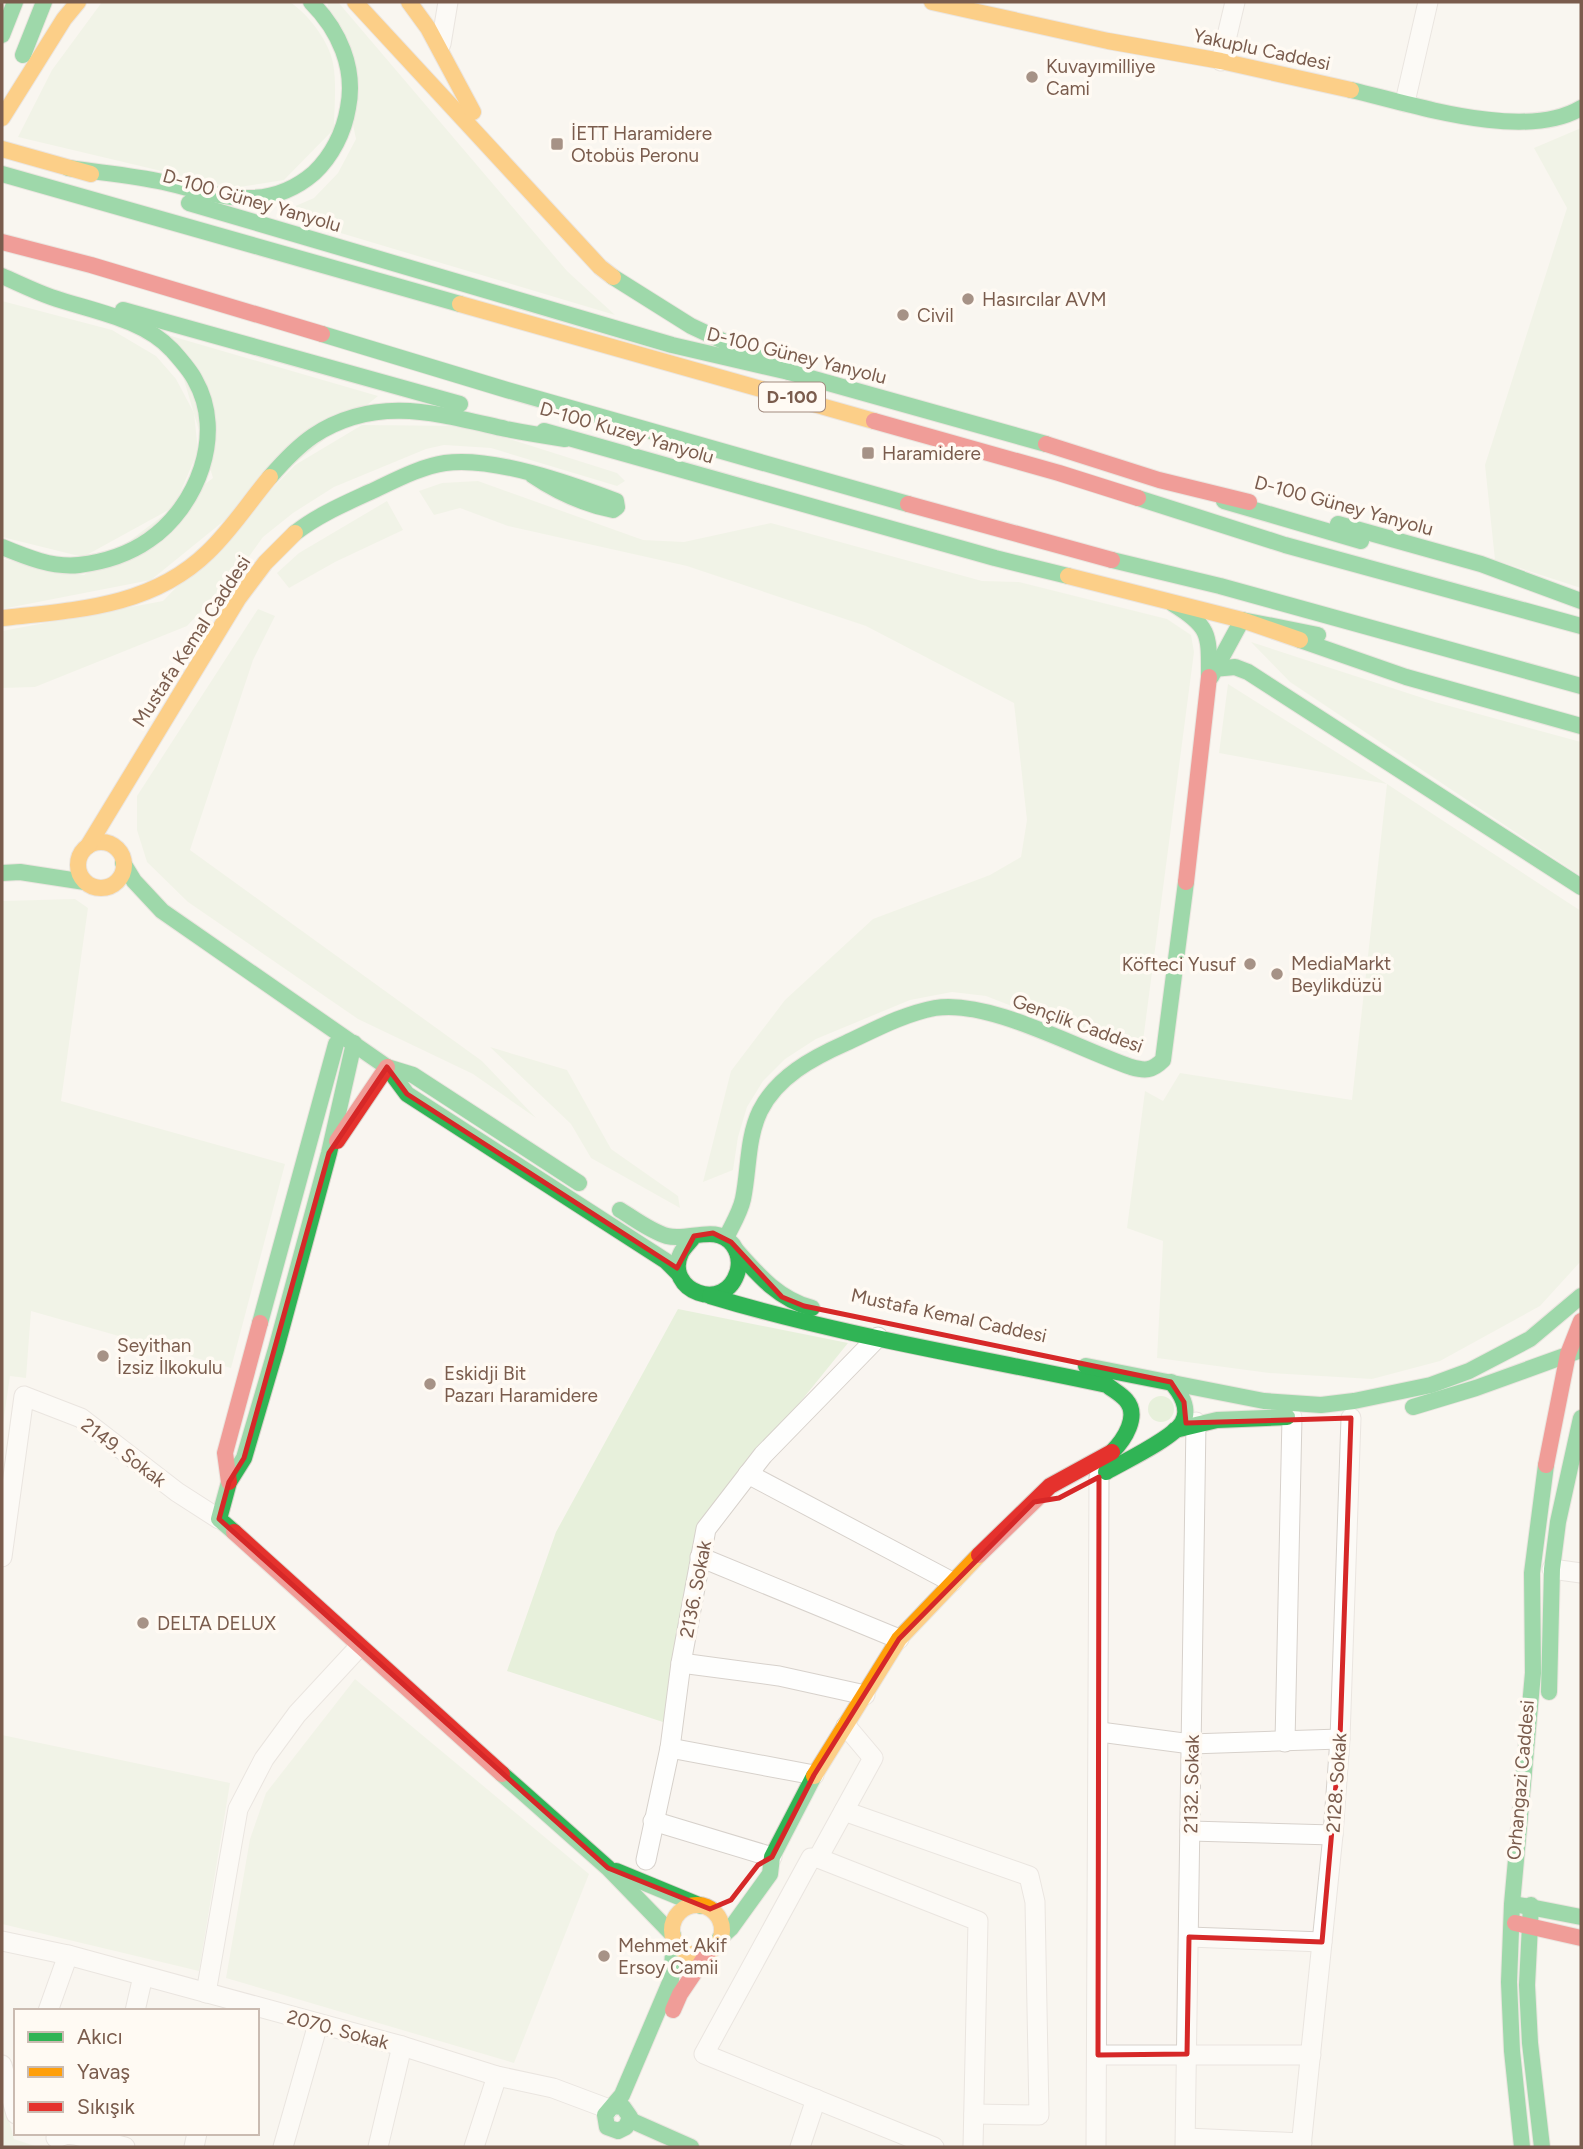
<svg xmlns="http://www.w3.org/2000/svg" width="1583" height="2149" viewBox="0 0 1583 2149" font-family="Figtree,sans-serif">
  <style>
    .green { fill: #e7f0db }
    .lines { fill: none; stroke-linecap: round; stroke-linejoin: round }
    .street-casing { stroke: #d7d1cb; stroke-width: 21 }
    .fast-casing { stroke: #d9d2cb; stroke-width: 18 }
    .slow-casing { stroke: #d9d2cb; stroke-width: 18 }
    .jam-casing { stroke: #d9d2cb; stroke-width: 18 }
    .street { stroke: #fefefd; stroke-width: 19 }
    .fast { stroke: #30b455; stroke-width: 16 }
    .slow { stroke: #ff9f0a; stroke-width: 16 }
    .jam { stroke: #e5322d; stroke-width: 16 }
    .marked { fill: none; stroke: #d62828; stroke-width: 5; stroke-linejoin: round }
    .poi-dot { fill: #a69286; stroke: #fffaf3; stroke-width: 2.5 }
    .labels { text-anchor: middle; stroke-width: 7; stroke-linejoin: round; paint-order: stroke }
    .shield { fill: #fffaf3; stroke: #a28b7f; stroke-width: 2 }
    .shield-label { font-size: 18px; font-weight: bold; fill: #7a5c4d }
    .street-label { font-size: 19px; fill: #7a5c4d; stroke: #fffaf3 }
    .poi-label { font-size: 19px; fill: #7a5c4d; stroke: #fffaf3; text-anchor: start }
  </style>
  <rect width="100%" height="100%" fill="#f9f5f0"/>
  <g class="green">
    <path d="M102,2H290C308,14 329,41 333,63C337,84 334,108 334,129L284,180L233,188L18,137L52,70Z"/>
    <path d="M327,2H338L567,271L615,315L277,214L314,198L338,173L356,139Z"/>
    <path d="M1581,128V588L1495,560L1485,465L1567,208L1534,148Z"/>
    <path d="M2,301L112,330L156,356L176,379L194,413L198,451L174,507L83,557L2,537Z"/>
    <path d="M171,336L378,396L151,580L2,609V559L84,575L213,478Z"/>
    <path d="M362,425L468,426L617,473L625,481L617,486L491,448L444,445L426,449L334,487L293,513L263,537L235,576L187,626L35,687L2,688V631L163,601L295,465Z"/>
    <path d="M478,481L643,540L684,542L771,523L982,581L1019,582L1167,619L1191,635L1194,652L1143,1041L1139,1052L1128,1051L986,996L952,992L910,1000L816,1039L785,1059L763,1081L747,1107L738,1137L733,1170L703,1182L731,1071L785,1000L873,919L990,875L1021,857L1027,820L1014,703L866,626L687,566L508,526L460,508L434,515L419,491L442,483Z"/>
    <path d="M387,501L403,530L335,562L289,588L277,573L299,553Z"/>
    <path d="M258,609L275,616L253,660L190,850L482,1061L536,1118L473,1074L358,1019L188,902L147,862L137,830V796Z"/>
    <path d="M1251,642L1435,702L1581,742V876L1290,682Z"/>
    <path d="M1228,684L1387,784L1581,911V1261L1540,1306L1440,1361L1372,1379L1269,1373L1157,1358L1163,1241L1127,1228L1145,1091L1163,1101L1180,1073L1352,1100L1387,784L1219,753Z"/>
    <path d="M75,899L88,908L61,1101L285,1164L231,1368L31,1311L26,1378L10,1376L2,1431V901Z"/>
    <path d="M490,1047L567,1070L611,1149L678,1196L680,1208L591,1158L571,1124Z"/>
    <path d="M678,1309L848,1343L699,1527L666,1723L507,1671L556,1532Z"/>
    <circle cx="1161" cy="1409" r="13"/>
    <path d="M355,1679L589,1874L514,2063L226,1978L250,1839L266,1793Z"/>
    <path d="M2,1735L230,1783L199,1971L2,1924Z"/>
    <path d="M2,2095L14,2139L38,2147H2Z"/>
  </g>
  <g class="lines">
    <g class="street-casing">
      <g id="street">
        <path d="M441,44L448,2"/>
        <path d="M1221,61L1235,2"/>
        <path d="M1405,102L1428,2"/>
        <path d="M748,1474L952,1582"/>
        <path d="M2,1557L24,1396L81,1418L177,1492L219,1519"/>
        <path d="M700,1557L899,1639"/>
        <path d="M1552,1569L1581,1573"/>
        <path d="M681,1663L779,1676L865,1695"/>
        <path d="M1100,1732L1191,1744L1340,1739"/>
        <path d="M1285,1742L1292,1417"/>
        <path d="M670,1748L814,1775"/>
        <path d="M844,1811L1029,1876L1035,1902L1039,2115L974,2114"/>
        <path d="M653,1821L772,1857"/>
        <path d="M1190,1831L1333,1835"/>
        <path d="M818,1858L873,1758L846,1726"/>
        <path d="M646,1860L670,1748L681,1663L706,1529L763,1455L878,1337"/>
        <path d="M1189,1937L1322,1942"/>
        <path d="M2,1941L68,1955L402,2046L497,2076L553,2088L609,2109"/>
        <path d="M206,1993L238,1809L264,1759L297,1714L359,1647"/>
        <path d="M48,2011L68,1955"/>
        <path d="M135,2011L143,1976"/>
        <path d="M1098,2055H1311"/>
        <path d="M2,2065L16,2114"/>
        <path d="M56,2138L67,2134L75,2135L125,2147"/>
        <path d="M1186,2138L1302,2143"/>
        <path d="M194,2147L197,2133"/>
        <path d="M283,2147L318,2024"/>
        <path d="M378,2147L402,2046"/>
        <path d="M474,2147L497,2076"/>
        <path d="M800,2147L816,2099"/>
        <path d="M934,2147L704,2054L811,1858H818L978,1921L973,2147"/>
        <path d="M1096,2147L1099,1477"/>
        <path d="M1185,2147L1196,1422"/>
        <path d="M1301,2147L1333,1835L1340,1739L1351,1418"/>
      </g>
    </g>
    <g class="fast-casing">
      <g id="fast">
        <path d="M2,35L15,2"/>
        <path d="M23,55L44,2"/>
        <path d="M1351,90C1412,104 1524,142 1581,108"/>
        <path d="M68,168C98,172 128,175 158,181C215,193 264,216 314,173C332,156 344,132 348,108C356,68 339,30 311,2"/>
        <path d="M2,174L460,304"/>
        <path d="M189,203L672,345L789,372L1046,444"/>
        <path d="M2,276C18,283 34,291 51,297C91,311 142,318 172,350C180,359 190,370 195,380C226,434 197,507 149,540C129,554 104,562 79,565C53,568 26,557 2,547"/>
        <path d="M613,277L691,326L789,372"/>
        <path d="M123,310L460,404"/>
        <path d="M322,334L507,390L908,504"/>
        <path d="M544,431L995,558L1068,576"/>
        <path d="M270,477C283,462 297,447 313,436C377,394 439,414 506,429C526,433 545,436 565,439"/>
        <path d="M1138,498L1285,545L1581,626"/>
        <path d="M1224,501L1361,541"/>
        <path d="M1338,524L1481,564L1581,601"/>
        <path d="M295,533C318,515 344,504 370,492C394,481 419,467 445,463C493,456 571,484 616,501L617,507L613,510C583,504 557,492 532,475"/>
        <path d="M1112,560L1220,586L1581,686"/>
        <path d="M1173,604C1211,627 1209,635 1209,677"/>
        <path d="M1242,620L1318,635"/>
        <path d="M1300,640L1406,677L1581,726"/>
        <path d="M1213,669L1235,667L1248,672L1581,887"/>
        <path d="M1211,677L1242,620"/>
        <path d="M123,863L134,881L162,911L387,1067L407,1094L666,1261L678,1273"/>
        <path d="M2,873L20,872L85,882"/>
        <path d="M387,1067L413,1075L579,1183"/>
        <path d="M620,1210C635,1219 650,1231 667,1236C689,1242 716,1223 733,1245C738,1252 740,1261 738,1270C726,1316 663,1290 681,1253C684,1247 690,1242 694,1236"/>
        <path d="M726,1238C732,1225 740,1213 743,1199C749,1170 747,1138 760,1111C777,1077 812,1058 846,1043C874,1030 903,1014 935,1008C989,999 1078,1049 1131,1067C1145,1071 1152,1071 1163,1060L1186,882"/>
        <path d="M737,1251C759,1276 779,1299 812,1308"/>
        <path d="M710,1296C838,1335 976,1357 1107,1385C1113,1390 1121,1394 1126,1400C1140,1416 1124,1440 1112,1452"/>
        <path d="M260,1323L336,1044"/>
        <path d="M1086,1366L1264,1401L1321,1405L1354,1401L1431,1385L1469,1371L1530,1339L1581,1296"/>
        <path d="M1413,1407L1476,1388L1581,1350"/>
        <path d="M1175,1430L1217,1420L1287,1417"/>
        <path d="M1106,1472C1123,1462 1172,1439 1182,1423C1191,1409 1180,1392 1171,1382"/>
        <path d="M234,1532L219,1519L229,1482L244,1458L276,1349L329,1153L354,1043"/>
        <path d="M1549,1692L1552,1569L1558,1522L1581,1418"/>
        <path d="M502,1774L608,1868L673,1935"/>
        <path d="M616,1871L701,1906"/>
        <path d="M1514,1904L1581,1917"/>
        <path d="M1531,1905L1527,1985L1530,2043L1542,2147"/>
        <path d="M720,1938L731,1928L770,1874L772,1857L814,1776"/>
        <path d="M615,2106L623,2107L630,2117L626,2127L618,2131L607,2127L605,2115L622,2095L671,1980L674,1940"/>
        <path d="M630,2120L691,2147"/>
        <path d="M1522,2147L1512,2051L1509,1982L1512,1904L1533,1673L1532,1573L1546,1465"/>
      </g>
    </g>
    <g class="slow-casing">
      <g id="slow">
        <path d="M355,2L600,267L613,277"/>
        <path d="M409,2L428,28L473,112"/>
        <path d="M932,2L1108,41L1221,61L1351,90"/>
        <path d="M2,118L64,19L78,2"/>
        <path d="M2,149L91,174"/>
        <path d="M460,304L874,421"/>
        <path d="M1068,576L1242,620L1300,640"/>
        <path d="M2,618C76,610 152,607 208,552C232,529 249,502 270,477"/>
        <circle cx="101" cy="865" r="23"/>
        <path d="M88,846L238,599L265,563L295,533"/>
        <path d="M814,1776L899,1639L979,1555"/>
        <circle cx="697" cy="1930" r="25"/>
      </g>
    </g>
    <g class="jam-casing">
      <g id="jam">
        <path d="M2,242L91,265L322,334"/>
        <path d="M874,421L1059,473L1138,498"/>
        <path d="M1046,444L1159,480L1249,502"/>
        <path d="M908,504L1112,560"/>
        <path d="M1186,882L1209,677"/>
        <path d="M337,1141L387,1067"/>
        <path d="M1546,1465L1568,1354L1581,1321"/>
        <path d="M229,1482L225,1453L260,1323"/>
        <path d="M234,1532L502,1774"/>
        <path d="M979,1555L1050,1486L1112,1452"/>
        <path d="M1515,1923L1581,1938"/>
        <path d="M673,2010L680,1994L709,1951"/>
      </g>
    </g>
    <use href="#street" class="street"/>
    <use href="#fast" class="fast"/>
    <use href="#slow" class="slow"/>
    <use href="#jam" class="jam"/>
  </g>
  <path d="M0 0H1583V2149H0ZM387,1067L407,1094L677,1268L694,1236L713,1233L731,1242L782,1297L804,1306L1171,1382L1184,1402L1186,1423L1351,1418L1340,1739L1322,1942L1189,1937L1187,2054L1098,2055L1099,1477L1059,1498L1034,1502L899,1639L814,1775L772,1857L758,1865L731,1900L710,1909L608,1868L219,1519L229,1482L244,1458L329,1153Z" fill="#f9f5f0" fill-opacity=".55" fill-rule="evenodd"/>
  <path class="marked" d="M387,1067L407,1094L677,1268L694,1236L713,1233L731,1242L782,1297L804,1306L1171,1382L1184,1402L1186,1423L1351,1418L1340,1739L1322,1942L1189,1937L1187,2054L1098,2055L1099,1477L1059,1498L1034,1502L899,1639L814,1775L772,1857L758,1865L731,1900L710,1909L608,1868L219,1519L229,1482L244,1458L329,1153Z"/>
  <g class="poi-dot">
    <circle cx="1032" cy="77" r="7"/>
    <rect x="550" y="137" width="14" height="14" rx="3.5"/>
    <circle cx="968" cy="299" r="7"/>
    <circle cx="903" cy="315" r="7"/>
    <rect x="861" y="446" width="14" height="14" rx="3.5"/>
    <circle cx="1250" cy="964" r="7"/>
    <circle cx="1277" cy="974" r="7"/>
    <circle cx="103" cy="1356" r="7"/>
    <circle cx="430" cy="1384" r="7"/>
    <circle cx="143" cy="1623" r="7"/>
    <circle cx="604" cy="1956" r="7"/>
  </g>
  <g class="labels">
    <rect class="shield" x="759" y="382.5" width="66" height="29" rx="5"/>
    <g class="shield-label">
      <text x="792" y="403">D-100</text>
    </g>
    <g class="street-label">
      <text transform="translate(1262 49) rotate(12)" y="7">Yakuplu Caddesi</text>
      <text transform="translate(252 200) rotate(16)" y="7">D-100 Güney Yanyolu</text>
      <text transform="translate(797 355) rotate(14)" y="7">D-100 Güney Yanyolu</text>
      <text transform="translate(627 432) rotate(16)" y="7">D-100 Kuzey Yanyolu</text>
      <text transform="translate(1344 505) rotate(15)" y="7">D-100 Güney Yanyolu</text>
      <text transform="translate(191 641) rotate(-57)" y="7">Mustafa Kemal Caddesi</text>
      <text transform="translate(1078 1023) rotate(20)" y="7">Gençlik Caddesi</text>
      <text transform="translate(949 1315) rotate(12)" y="7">Mustafa Kemal Caddesi</text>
      <text transform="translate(124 1452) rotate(37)" y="7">2149. Sokak</text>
      <text transform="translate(695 1589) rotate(-79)" y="7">2136. Sokak</text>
      <text transform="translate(1520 1780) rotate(-85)" y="7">Orhangazi Caddesi</text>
      <text transform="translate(1336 1783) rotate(-86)" y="7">2128. Sokak</text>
      <text transform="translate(1191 1784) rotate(-89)" y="7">2132. Sokak</text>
      <text transform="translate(338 2029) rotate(15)" y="7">2070. Sokak</text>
    </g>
    <g class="poi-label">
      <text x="1046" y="73">Kuvayımilliye<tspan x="1046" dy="22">Cami</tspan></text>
      <text x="571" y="140">İETT Haramidere<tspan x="571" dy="22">Otobüs Peronu</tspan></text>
      <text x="982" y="306">Hasırcılar AVM</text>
      <text x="917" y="322">Civil</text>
      <text x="882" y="460">Haramidere</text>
      <text x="1291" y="970">MediaMarkt<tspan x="1291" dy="22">Beylikdüzü</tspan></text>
      <text x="1236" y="971" text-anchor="end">Köfteci Yusuf</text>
      <text x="117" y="1352">Seyithan<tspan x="117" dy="22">İzsiz İlkokulu</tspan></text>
      <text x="444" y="1380">Eskidji Bit<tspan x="444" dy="22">Pazarı Haramidere</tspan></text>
      <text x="157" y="1630">DELTA DELUX</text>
      <text x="618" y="1952">Mehmet Akif<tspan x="618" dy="22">Ersoy Camii</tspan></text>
    </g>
  </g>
  <rect width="1583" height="2149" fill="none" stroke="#7a5c4d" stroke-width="7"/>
  <rect x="14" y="2009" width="245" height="126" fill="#fffaf3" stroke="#cabbb1" stroke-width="2"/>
  <rect x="28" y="2032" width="35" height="10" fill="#30b455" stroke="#cabbb1" stroke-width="2"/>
  <text x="77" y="2044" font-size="21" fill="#7a5c4d">Akıcı</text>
  <rect x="28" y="2067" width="35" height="10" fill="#ff9f0a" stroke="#cabbb1" stroke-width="2"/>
  <text x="77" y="2079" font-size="21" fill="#7a5c4d">Yavaş</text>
  <rect x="28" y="2102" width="35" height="10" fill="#e5322d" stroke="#cabbb1" stroke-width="2"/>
  <text x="77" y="2114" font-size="21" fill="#7a5c4d">Sıkışık</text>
</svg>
